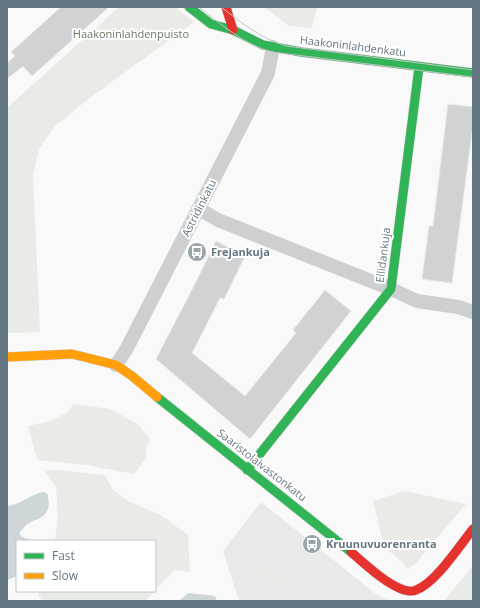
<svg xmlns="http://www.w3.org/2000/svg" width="480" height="608" viewBox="0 0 480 608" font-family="'Open Sans',sans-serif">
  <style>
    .built { fill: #e8e9e9 }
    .green { fill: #e8ebe6 }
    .water { fill: #ced6d9 }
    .building { fill: #d0d2d3; stroke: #e8e8e8 }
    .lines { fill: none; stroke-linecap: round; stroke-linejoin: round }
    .fast-casing { stroke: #d5d6d7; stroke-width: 10 }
    .slow-casing { stroke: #d5d6d7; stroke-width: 10 }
    .jam-casing { stroke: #d5d6d7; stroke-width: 10 }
    .street { stroke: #cecfd0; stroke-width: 14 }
    .fast { stroke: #30b455; stroke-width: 9 }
    .slow { stroke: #ff9f0a; stroke-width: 9 }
    .jam { stroke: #e5322d; stroke-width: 9 }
    .tram { stroke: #c3c5c6; stroke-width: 1 }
    .labels { text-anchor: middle; stroke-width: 4; stroke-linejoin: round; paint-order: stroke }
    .park-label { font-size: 11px; fill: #687a64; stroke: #fff }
    .street-label { font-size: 11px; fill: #657683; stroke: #fff }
    .poi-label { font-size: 11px; font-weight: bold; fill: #657683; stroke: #fff; text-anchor: start }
  </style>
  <rect width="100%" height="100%" fill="#f9f9f9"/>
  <path class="built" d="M261,502L376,594L390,601H239L223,551Z"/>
  <g class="green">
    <path d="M119,7H175L194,22L91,97L55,126L39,149L33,174L40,332L7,333V108Z"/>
    <path d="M264,7H317L312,28L289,26Z"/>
    <path d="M73,404L110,409L138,424L150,439L146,448V458L134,474L86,465L37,460L28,426L51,421L68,412Z"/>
    <path d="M58,470L105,475L113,490L128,501L162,516L188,535L190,572L174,570L155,590V541H55L58,517L56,487L45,471Z"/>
    <path d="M404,491L466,504L414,565L407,569L403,563L384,547L373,501Z"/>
    <path d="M277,522L334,567L329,573L327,571L330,567L279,526L273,532L270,531Z"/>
    <path d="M253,557L295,590V591C268,588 265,580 253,557Z"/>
    <path d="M473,565V601H444L445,600Z"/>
    <path d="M40,591H155L145,601H43L38,595Z"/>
  </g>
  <g class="water">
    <path d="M43,492L47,493C50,503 50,513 40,518C37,520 34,520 31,522C26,524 23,529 19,533L22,537L34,541H17V576L7,580V506C21,505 30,494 43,492Z"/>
    <path d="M188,593L215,596L217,601H179Z"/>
  </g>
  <g class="building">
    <path d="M61,7H109L32,76L23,66L7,79V63L15,56L11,52Z"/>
    <path d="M448,104L473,107V132H472L452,283L422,279L429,226H433Z"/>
    <path d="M216,241L245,256L224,299L220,298L192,353L245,396L296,333L293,330L325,290L351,311L250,439L156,359L195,284Z"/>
  </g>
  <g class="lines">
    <g class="fast-casing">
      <g id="fast">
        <path d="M189,7L211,24L233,30L263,45L301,52L473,73"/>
        <path d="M157,397L351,552"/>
        <path d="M247,470L391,289L419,67"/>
      </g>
    </g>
    <g class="slow-casing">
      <path id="slow" d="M7,357L72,354L116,365L132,376L157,397"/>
    </g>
    <g class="jam-casing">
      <g id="jam">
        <path d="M226,7L233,30"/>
        <path d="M351,552C366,565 386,584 404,590C408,591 413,592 416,590C435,584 460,545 473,529"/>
      </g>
    </g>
    <g class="street">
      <path d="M199,209L218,220L391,289L417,301L458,307L473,312"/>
      <path d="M116,365L127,348L263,83L268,73L273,47"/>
    </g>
    <use href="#fast" class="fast"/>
    <use href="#slow" class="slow"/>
    <use href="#jam" class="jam"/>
    <g class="tram">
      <path d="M199,7C222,25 243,44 272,52L473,77"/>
      <path d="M221,7C242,23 260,38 286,46L473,70"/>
    </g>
  </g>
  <defs>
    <g id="bus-disc" transform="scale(1)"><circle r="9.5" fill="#99a4ac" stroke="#fff"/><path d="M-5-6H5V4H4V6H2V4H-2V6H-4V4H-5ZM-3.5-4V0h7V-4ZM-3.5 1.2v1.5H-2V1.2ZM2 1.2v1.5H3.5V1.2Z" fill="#fff"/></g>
  </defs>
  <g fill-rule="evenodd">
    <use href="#bus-disc" x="197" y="252"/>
    <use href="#bus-disc" x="312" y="544"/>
  </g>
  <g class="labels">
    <g class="park-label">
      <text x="131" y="38">Haakoninlahdenpuisto</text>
    </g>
    <g class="street-label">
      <text transform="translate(353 46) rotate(7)" y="4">Haakoninlahdenkatu</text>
      <text transform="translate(199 208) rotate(-63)" y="4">Astridinkatu</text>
      <text transform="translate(383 255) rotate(-83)" y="4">Ellidankuja</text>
      <text transform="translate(262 465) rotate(38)" y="4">Saaristolaivastonkatu</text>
    </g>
    <g class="poi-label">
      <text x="211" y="256">Frejankuja</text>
      <text x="326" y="548">Kruunuvuorenranta</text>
    </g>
  </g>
  <rect width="480" height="608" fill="none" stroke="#657683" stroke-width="16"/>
  <rect x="16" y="540" width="140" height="52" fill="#ffffff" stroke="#c1c8cd"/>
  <rect x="24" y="553" width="20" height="6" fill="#30b455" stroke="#c1c8cd"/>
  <text x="52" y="560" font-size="12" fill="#657683">Fast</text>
  <rect x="24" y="573" width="20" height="6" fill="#ff9f0a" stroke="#c1c8cd"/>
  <text x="52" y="580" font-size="12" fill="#657683">Slow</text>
</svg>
